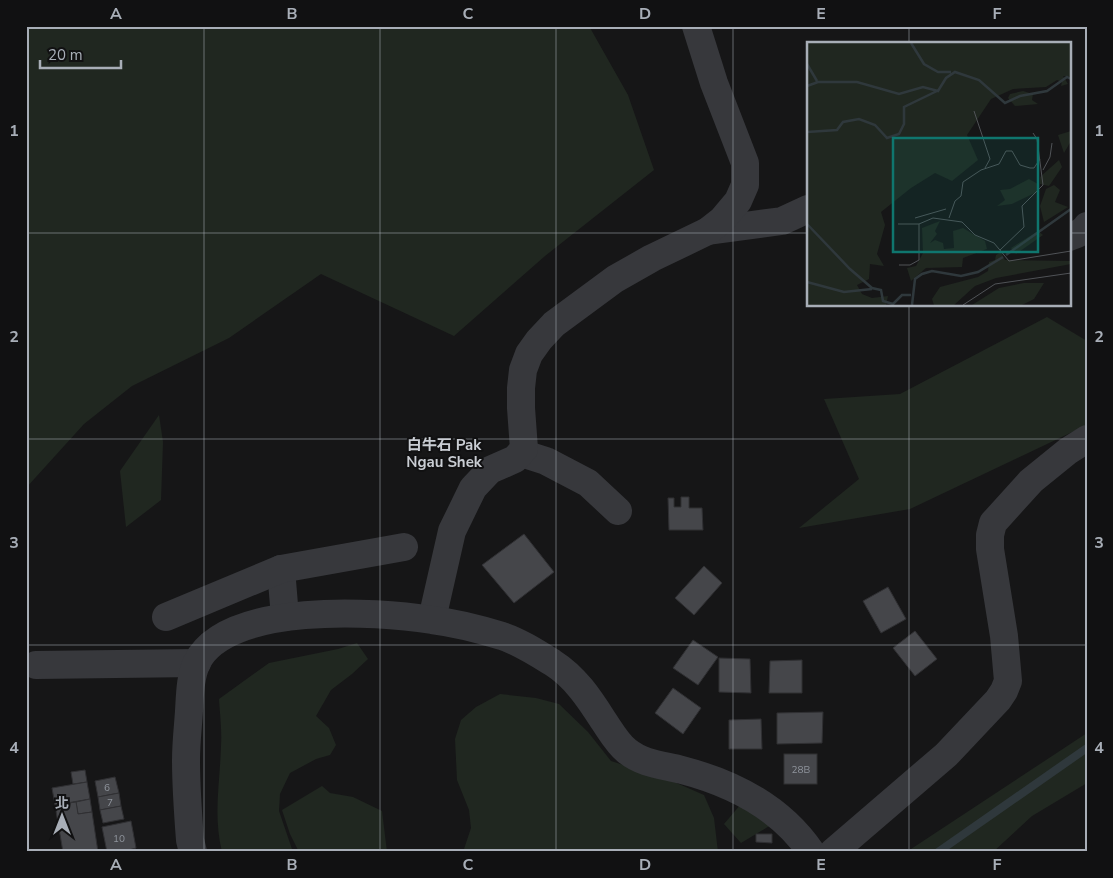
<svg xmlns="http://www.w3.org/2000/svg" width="1113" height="878" viewBox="0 0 1113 878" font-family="'Nunito Sans','Noto Sans TC',sans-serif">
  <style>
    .green { fill: #202720 }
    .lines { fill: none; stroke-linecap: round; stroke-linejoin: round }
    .stream { stroke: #2f383c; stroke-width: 8 }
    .building { fill: #45464a; stroke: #303033 }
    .minor { stroke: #37383c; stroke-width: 28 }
    .grid { fill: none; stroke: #a8aeb7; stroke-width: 1; stroke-opacity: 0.55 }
    .labels { text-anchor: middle; stroke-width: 4; stroke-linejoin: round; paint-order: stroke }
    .number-label { font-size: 10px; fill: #8f949c }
    .quarter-label { font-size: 15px; font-weight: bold; fill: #c9cdd3; stroke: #111112 }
    .inset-river { fill: none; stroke: #2f383c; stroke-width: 2.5 }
    .inset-road { fill: none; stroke: #505357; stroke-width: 1 }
    .view { fill: #0f766e; fill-opacity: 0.15; stroke: #0f766e; stroke-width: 2.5 }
    .inset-edge { fill: none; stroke: #a8aeb7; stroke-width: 2.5 }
    .neatline { fill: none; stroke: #a8aeb7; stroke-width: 2 }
    .grid-label { font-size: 16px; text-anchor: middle; font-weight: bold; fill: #a8aeb7 }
  </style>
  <rect width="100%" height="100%" fill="#161617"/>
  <g class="green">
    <path d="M26,26H589L628,95L654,170L545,256L454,336L321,274L229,338L132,386L84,424L26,488Z"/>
    <path d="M1047,317L1087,341V425L910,509L799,528L859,479L824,399L900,394Z"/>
    <path d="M159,415L163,442L161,500L126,527L120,471Z"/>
    <path d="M357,643L368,659L352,674L331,690L316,716L329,728L336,745L330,755L316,759L290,773L280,794L279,811L293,852H222C213,815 220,783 221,746C222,731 220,715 219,699L269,663L338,649Z"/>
    <path d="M500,694L536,698L559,704L588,732L611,761L665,778L704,795L714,818L718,852H394L396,850L464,849L471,828L469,810L457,780L455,739L461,720L476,707Z"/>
    <path d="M1087,733V783L1032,816L993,852L908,851Z"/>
    <path d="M322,786L330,793L353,797L382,811L387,852H299L290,834L282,810Z"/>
    <path d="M741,804L771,825L741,843L724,824Z"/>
  </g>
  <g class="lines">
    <path class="stream" d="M938,852L1087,748"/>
  </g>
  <g class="building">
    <path d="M681,497H689V508H702L703,530H669L668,498H674V507H681Z"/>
    <path d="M524,534L554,572L514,603L482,565Z"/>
    <path d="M704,566L722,583L694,615L675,598Z"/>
    <path d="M888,587L906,619L881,633L863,601Z"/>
    <path d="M915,631L937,659L915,676L893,648Z"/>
    <path d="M693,640L718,657L698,685L673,668Z"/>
    <path d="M719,658L750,659L751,693L719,692Z"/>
    <path d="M802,660V693H769L770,661Z"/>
    <path d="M673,688L701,708L683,734L655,713Z"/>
    <path d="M823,712L822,743L777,744V713Z"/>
    <path d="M761,719L762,749H729V720Z"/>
    <rect x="784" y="754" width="33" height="30"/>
    <path d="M85,770L87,782L73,784L71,772Z"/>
    <path d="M115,777L119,793L98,797L95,781Z"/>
    <path d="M87,782L90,799L55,805L52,788Z"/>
    <path d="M119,793L121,806L100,810L98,797Z"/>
    <path d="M90,799L92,812L78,814L76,802Z"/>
    <path d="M76,802L78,814L92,812L98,852H63L55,805Z"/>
    <path d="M121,806L124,819L103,823L100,810Z"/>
    <path d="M131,821L136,848L121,852H107L102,827Z"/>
    <path d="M756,834H772V843L756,842Z"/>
  </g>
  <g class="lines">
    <g class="minor">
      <path d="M708,231L782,221L808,209"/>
      <path d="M1069,237C1076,235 1083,232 1087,226"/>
      <path d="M521,453L546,461L588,483L618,511"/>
      <path d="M281,569L285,617"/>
      <path d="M166,617L281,569L404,547"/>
      <path d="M432,619L452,531L473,488L490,470L515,459L524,449L521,408V388L523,370L529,354L539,340L554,324L615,279L652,258L708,231L722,220L738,201L745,185V163L714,83L696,26"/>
      <path d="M36,665L197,663"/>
      <path d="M193,852L190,840C188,814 186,787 186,760C186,743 188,727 189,711C190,695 190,677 197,662C227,602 376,611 432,620C456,623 479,629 502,636C520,642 537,653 553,663C575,677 589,698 603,720C610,730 617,743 627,751C643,764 663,765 682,770C732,783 781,808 811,852"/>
      <path d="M833,852L946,755L998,700L1004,691L1008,681L1004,636L990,549V535L993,523L1031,481L1068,451L1087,439"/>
    </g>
  </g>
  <path class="grid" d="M204,26V852M380,26V852M556,26V852M733,26V852M909,26V44M26,233H808M1069,233H1087M909,305V852M26,439H1087M26,645H1087"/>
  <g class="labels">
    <g class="number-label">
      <text x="801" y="773">28B</text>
      <text x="107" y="791">6</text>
      <text x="110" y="806">7</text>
      <text x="119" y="842">10</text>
    </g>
    <g class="quarter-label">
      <text x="444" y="450">白牛石 Pak<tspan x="444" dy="17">Ngau Shek</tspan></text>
    </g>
  </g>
  <g transform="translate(807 42)">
    <rect width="264" height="264" fill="#161617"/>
    <path d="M0,1H264V35L256,34L261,42L254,44L255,40L250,38L239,45L206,47L184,57L160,93L171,118L145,139L128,131L104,146L74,170L78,183L70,212L77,224L63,222L62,237L50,243L55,252L65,256L81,254L79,263H0ZM216,49L226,52L225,58L231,62L208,64L201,56L203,52ZM264,89V99L257,111L251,93ZM252,118L255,125L242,144L233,142V135ZM222,137L231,142L230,150L205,162L190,164L198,158L193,148L203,147ZM247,143L253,148L248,160L261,165L237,180L233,164L239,147ZM133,179L128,189L130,192L123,201L128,198L136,201L137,207L147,206L146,189L156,186L178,199L180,207L156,216L155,225L119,226L104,239L100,226L109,224L116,211L115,186ZM231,189L236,193L209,212L204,206ZM194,210L198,218L264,219V222L189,236L168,244L147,263H127L125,257L133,245L171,235L181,229L182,220L188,218L189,213ZM217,241H237L227,257L215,263H165L192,246Z" fill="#202720"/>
    <path class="inset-river" d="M104,1L117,22L131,30H144M0,22L10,39M0,44L11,40H50L92,52L116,45L131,49L139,36L148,30L172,38L198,61L213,54L240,49L260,35L264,37M0,90L30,88L36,80L52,77L68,83L80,96L92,92L97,82V65L130,49M0,182L43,227L65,246L74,248L76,259L86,262L95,253H104M199,213L264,167M0,240L37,250L65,247M105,263L108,237L115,232L125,229L154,234L171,230L196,215"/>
    <path class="inset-road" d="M167,69L183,117L178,126M236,128L243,115L245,101M108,176L139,167M142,176L148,159L154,154L156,140L174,128L192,122L199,109H205L213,123L223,126H227L233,117M91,182H112M193,208L217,185L215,164L236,143L230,97L226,91M92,223H103L112,218V182L126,176L155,180L168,193L187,201L202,219L264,209M264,231V215M156,263L188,242L264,231"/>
    <path class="view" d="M86,96H231V210H86Z"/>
    <rect width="264" height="264" class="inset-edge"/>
  </g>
  <rect width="1113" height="878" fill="none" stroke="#111112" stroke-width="55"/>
  <g transform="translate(62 816)" stroke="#111112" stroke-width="4" paint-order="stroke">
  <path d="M0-4L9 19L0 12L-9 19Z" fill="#a8aeb7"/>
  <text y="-8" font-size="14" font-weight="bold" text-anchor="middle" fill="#a8aeb7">北</text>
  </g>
  <path d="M40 60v8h81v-8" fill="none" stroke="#a8aeb7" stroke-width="2.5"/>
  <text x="48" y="60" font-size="15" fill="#a8aeb7" stroke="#111112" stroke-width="4" paint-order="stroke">20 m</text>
  <rect x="28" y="28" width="1058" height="822" class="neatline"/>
  <g class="grid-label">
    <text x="116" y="19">A</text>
    <text x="292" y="19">B</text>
    <text x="468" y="19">C</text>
    <text x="645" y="19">D</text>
    <text x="821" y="19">E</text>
    <text x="997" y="19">F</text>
    <text x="14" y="136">1</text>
    <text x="1099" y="136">1</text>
    <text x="14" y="342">2</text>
    <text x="1099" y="342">2</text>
    <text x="14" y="548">3</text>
    <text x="1099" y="548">3</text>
    <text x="14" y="753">4</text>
    <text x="1099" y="753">4</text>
    <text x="116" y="870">A</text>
    <text x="292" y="870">B</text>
    <text x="468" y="870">C</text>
    <text x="645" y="870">D</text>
    <text x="821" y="870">E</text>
    <text x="997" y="870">F</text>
  </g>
</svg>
